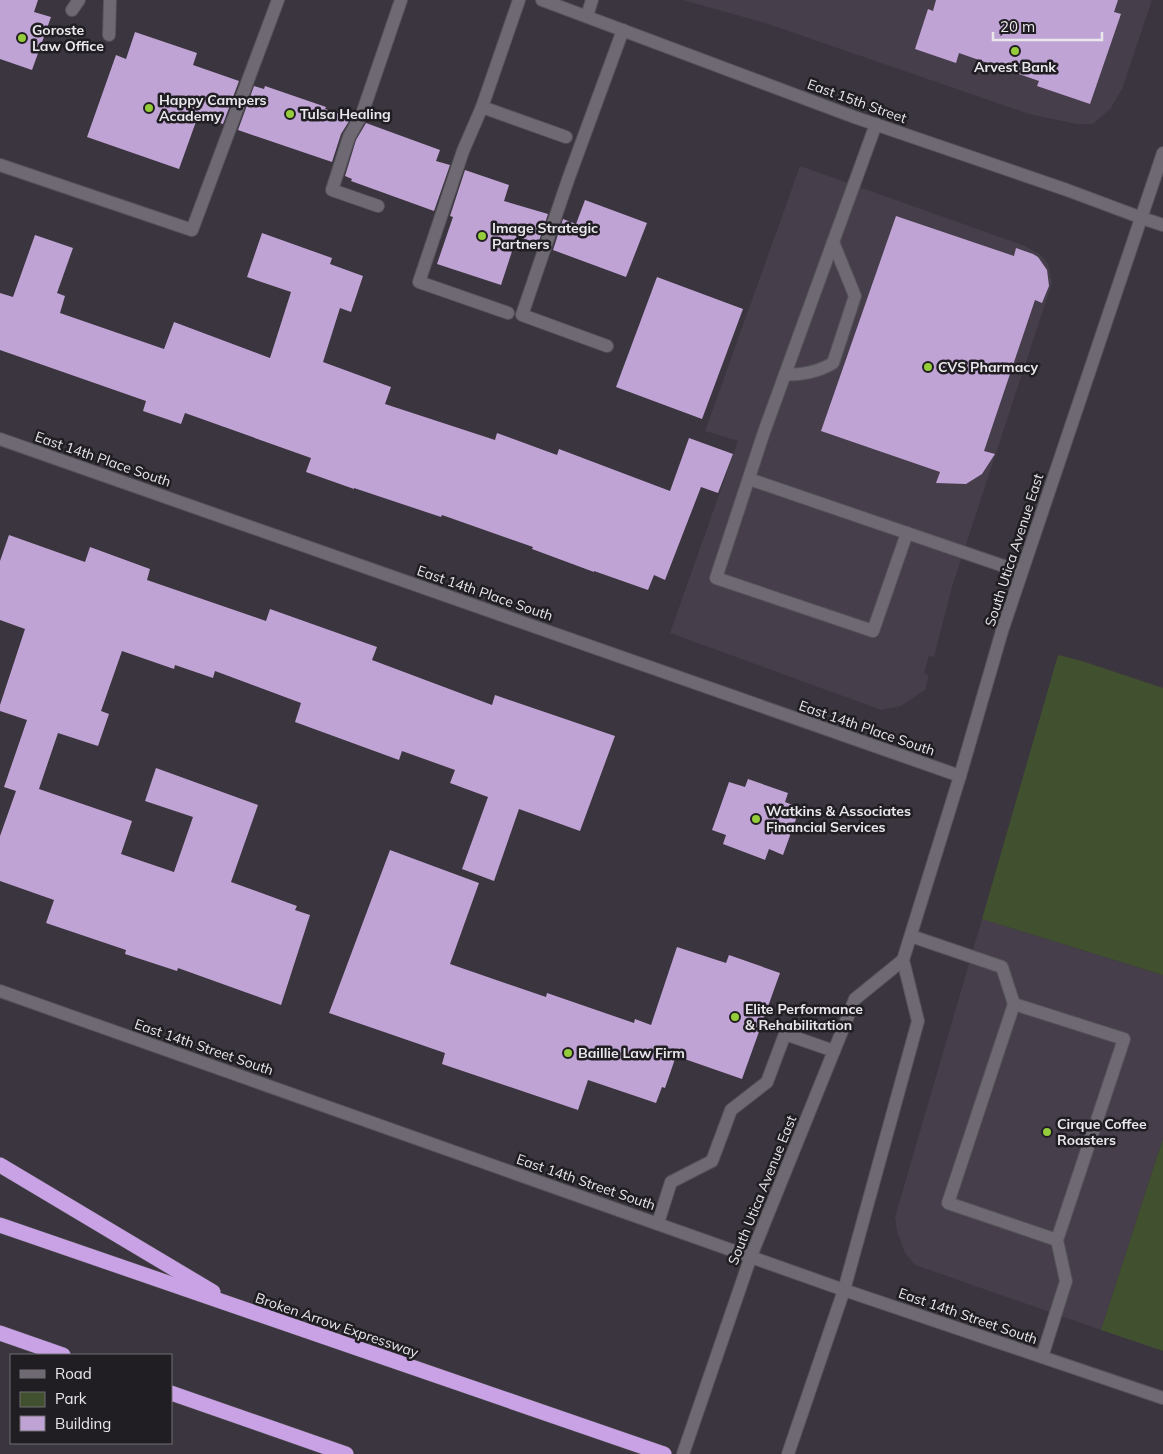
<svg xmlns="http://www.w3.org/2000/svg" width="1163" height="1454" viewBox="0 0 1163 1454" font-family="Mulish,sans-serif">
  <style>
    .built { fill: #463e4b }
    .green { fill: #41502f }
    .building { fill: #c0a3d5 }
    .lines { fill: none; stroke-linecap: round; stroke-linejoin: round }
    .service-casing { stroke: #555259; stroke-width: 14 }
    .minor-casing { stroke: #555259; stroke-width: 14 }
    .tertiary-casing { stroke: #555259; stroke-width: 14 }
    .secondary-casing { stroke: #555259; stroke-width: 14 }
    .motorway-casing { stroke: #555259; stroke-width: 16 }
    .service { stroke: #6e6972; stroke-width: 12 }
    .minor { stroke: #6e6972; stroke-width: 12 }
    .tertiary { stroke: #6e6972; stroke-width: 12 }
    .secondary { stroke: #6e6972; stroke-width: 12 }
    .motorway { stroke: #c8a2e4; stroke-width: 15 }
    .poi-dot { fill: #94cc3c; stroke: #201e22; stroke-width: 2 }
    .labels { text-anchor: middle; stroke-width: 5; stroke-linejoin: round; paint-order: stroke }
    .poi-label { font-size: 14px; font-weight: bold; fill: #eae7ec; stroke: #201e22; text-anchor: start }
    .street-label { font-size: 14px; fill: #eae7ec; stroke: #201e22 }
  </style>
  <rect width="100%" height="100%" fill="#3a353e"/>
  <g class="built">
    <path d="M683,0H1152L1122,89L1111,108L1093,124H1076L1029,114L768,24Z"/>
    <path d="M800,166L1025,246L1040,254L1048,264L1052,283L952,587L934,657L929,656L924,673L929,676L925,690L901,706L881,710L670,633L738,441L705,431Z"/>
    <path d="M982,919L1163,975V1138L1101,1330L915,1265L905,1253L897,1232L895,1217Z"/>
  </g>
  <g class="green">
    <path d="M1058,655L1082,661L1163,688V975L982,919Z"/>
    <path d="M1163,1138V1351L1101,1330Z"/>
  </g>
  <g class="building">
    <path d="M0,0H38L34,12L51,17L32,70L0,59Z"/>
    <path d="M936,0H1118L1114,12L1121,14L1090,104L1037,86L1039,81L959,53L956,63L915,49L928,9L933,11Z"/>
    <path d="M135,32L197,53L193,65L239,81L223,124L198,116L179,169L87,137L116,55L126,59Z"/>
    <path d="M254,86L264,89L265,86L326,107L325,109L351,118L341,134L332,162L238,130Z"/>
    <path d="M366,123L440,150L436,161L450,165L434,211L351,181L352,179L345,176L356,140Z"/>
    <path d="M465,170L509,185L504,201L548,214L538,244L517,236L501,285L437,264L453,217L450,216Z"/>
    <path d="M585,200L647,223L626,277L553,250L563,219L576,224Z"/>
    <path d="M896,216L1014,256L1016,248L1033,254L1038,257L1047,270L1049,286L1042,303L1035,300L984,451L995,454L982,474L966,484L936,483L940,472L821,431Z"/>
    <path d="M262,233L332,258L330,264L363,276L351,312L340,308L323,362L391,387L385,404L495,440L497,433L557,455L559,449L670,491L689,438L733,454L718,493L701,487L665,580L654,575L648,590L594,571V572L532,549L533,547L442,515L441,517L354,488V489L306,472L311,458L185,413L181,424L143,411L146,401L0,350V293L13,297L35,235L73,248L57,293L65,296L60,313L164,349L174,322L270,358L291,292L247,277Z"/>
    <path d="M657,277L743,309L702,419L616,387Z"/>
    <path d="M9,535L85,562L90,547L150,569L147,580L266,621L270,609L377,647L372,660L492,705L495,695L615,736L580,831L519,809L494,881L462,869L488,797L450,783L455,770L402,751L399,760L295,722L301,703L215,671L213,678L175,665L174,669L122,651L101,711L109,714L98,746L58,733L39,789L132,821L121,854L174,872L193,817L145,801L156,768L258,805L231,882L297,906L295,910L310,915L281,1005L178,968L177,971L125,954L126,950L46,923L54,900L0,881V836L16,791L4,787L27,720L0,711V705L25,629L0,620V561Z"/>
    <path d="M748,779L788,793L785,802L800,808L783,855L769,849L765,860L723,844L726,835L712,830L729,782L745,787Z"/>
    <path d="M390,850L479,883L450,964L546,997L547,993L634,1023L635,1019L651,1025L677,947L726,963L729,955L780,973L742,1079L676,1056L665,1088L662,1087L656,1103L588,1080L578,1110L442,1064L445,1053L329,1013Z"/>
  </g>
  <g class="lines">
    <g class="service-casing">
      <g id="service">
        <path d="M519,0L482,107L566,137"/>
        <path d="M72,10L79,0"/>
        <path d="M109,35L110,0"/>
        <path d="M482,107L463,151L419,282L508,313"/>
        <path d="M876,124L764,432L716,578L873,631L907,533"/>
        <path d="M0,165L192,230L278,0"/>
        <path d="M378,206L332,190L349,137L362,114L401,0"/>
        <path d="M607,346L522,315L569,177L623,30"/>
        <path d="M785,374C800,376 820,371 833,363L855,296L833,242"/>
        <path d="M749,479L1021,572"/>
        <path d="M911,936L1002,967L1014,1004L1124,1039L1057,1240L1066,1281L1042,1357"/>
        <path d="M1014,1004L948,1203L1057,1240"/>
        <path d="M658,1223L671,1182L712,1161L731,1110L767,1082L785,1034L834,1051"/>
      </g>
    </g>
    <g class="minor-casing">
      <g id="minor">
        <path d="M587,16L592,0"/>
        <path d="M0,439L960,776"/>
      </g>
    </g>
    <g class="tertiary-casing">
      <g id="tertiary">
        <path d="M1142,218L1163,225"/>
        <path d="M0,991L844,1290L1163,1398"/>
      </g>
    </g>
    <g class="secondary-casing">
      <g id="secondary">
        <path d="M542,0L854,117L1067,190L1142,218"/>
        <path d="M683,1454L751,1256L855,999L903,960"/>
        <path d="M788,1454L844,1290L918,1021L903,960L960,776L1002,631L1163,153"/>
      </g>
    </g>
    <g class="motorway-casing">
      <g id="motorway">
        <path d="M0,1165L213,1292"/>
        <path d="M0,1225L664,1454"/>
        <path d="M0,1333L63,1355"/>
        <path d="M171,1393L346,1454"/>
      </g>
    </g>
    <use href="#service" class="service"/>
    <use href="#minor" class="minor"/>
    <use href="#tertiary" class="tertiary"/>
    <use href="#secondary" class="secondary"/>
    <use href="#motorway" class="motorway"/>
  </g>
  <g class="poi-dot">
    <circle cx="22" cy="38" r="5"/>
    <circle cx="1015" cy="51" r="5"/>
    <circle cx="149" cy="108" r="5"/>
    <circle cx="290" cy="114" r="5"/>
    <circle cx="482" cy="236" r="5"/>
    <circle cx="928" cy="367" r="5"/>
    <circle cx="756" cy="819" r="5"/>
    <circle cx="735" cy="1017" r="5"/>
    <circle cx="568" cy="1053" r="5"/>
    <circle cx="1047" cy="1132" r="5"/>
  </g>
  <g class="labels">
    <g class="poi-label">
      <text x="32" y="35">Goroste<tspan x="32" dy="16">Law Office</tspan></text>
      <text x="1015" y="72" text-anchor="middle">Arvest Bank</text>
      <text x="159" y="105">Happy Campers<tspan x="159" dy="16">Academy</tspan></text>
      <text x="300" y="119">Tulsa Healing</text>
      <text x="492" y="233">Image Strategic<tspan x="492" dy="16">Partners</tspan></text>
      <text x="938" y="372">CVS Pharmacy</text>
      <text x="766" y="816">Watkins &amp; Associates<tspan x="766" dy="16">Financial Services</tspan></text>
      <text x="745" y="1014">Elite Performance<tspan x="745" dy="16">&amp; Rehabilitation</tspan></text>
      <text x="578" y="1058">Baillie Law Firm</text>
      <text x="1057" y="1129">Cirque Coffee<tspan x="1057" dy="16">Roasters</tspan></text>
    </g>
    <g class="street-label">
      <text transform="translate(857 101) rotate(20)" y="5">East 15th Street</text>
      <text transform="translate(103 459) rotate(19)" y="5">East 14th Place South</text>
      <text transform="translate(1014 550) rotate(-72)" y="5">South Utica Avenue East</text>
      <text transform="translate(485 593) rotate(19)" y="5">East 14th Place South</text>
      <text transform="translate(867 728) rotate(19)" y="5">East 14th Place South</text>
      <text transform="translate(204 1047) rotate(19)" y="5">East 14th Street South</text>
      <text transform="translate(586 1182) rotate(19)" y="5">East 14th Street South</text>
      <text transform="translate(762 1190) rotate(-68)" y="5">South Utica Avenue East</text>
      <text transform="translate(968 1316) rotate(19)" y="5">East 14th Street South</text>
      <text transform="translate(337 1325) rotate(19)" y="5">Broken Arrow Expressway</text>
    </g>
  </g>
  <rect x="10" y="1354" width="162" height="90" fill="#201e22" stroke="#716e73"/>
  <rect x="20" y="1370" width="25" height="8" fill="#6e6972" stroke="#716e73"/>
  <text x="55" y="1379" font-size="15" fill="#eae7ec">Road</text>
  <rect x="20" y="1392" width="25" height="15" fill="#41502f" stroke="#716e73"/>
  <text x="55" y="1404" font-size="15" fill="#eae7ec">Park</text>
  <rect x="20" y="1416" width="25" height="15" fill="#c0a3d5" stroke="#716e73"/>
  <text x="55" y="1429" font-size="15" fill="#eae7ec">Building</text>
  <path d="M993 32v8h109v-8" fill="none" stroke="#eae7ec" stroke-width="2.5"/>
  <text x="1000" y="32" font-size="15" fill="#eae7ec" stroke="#201e22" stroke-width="4" paint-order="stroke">20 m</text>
</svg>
